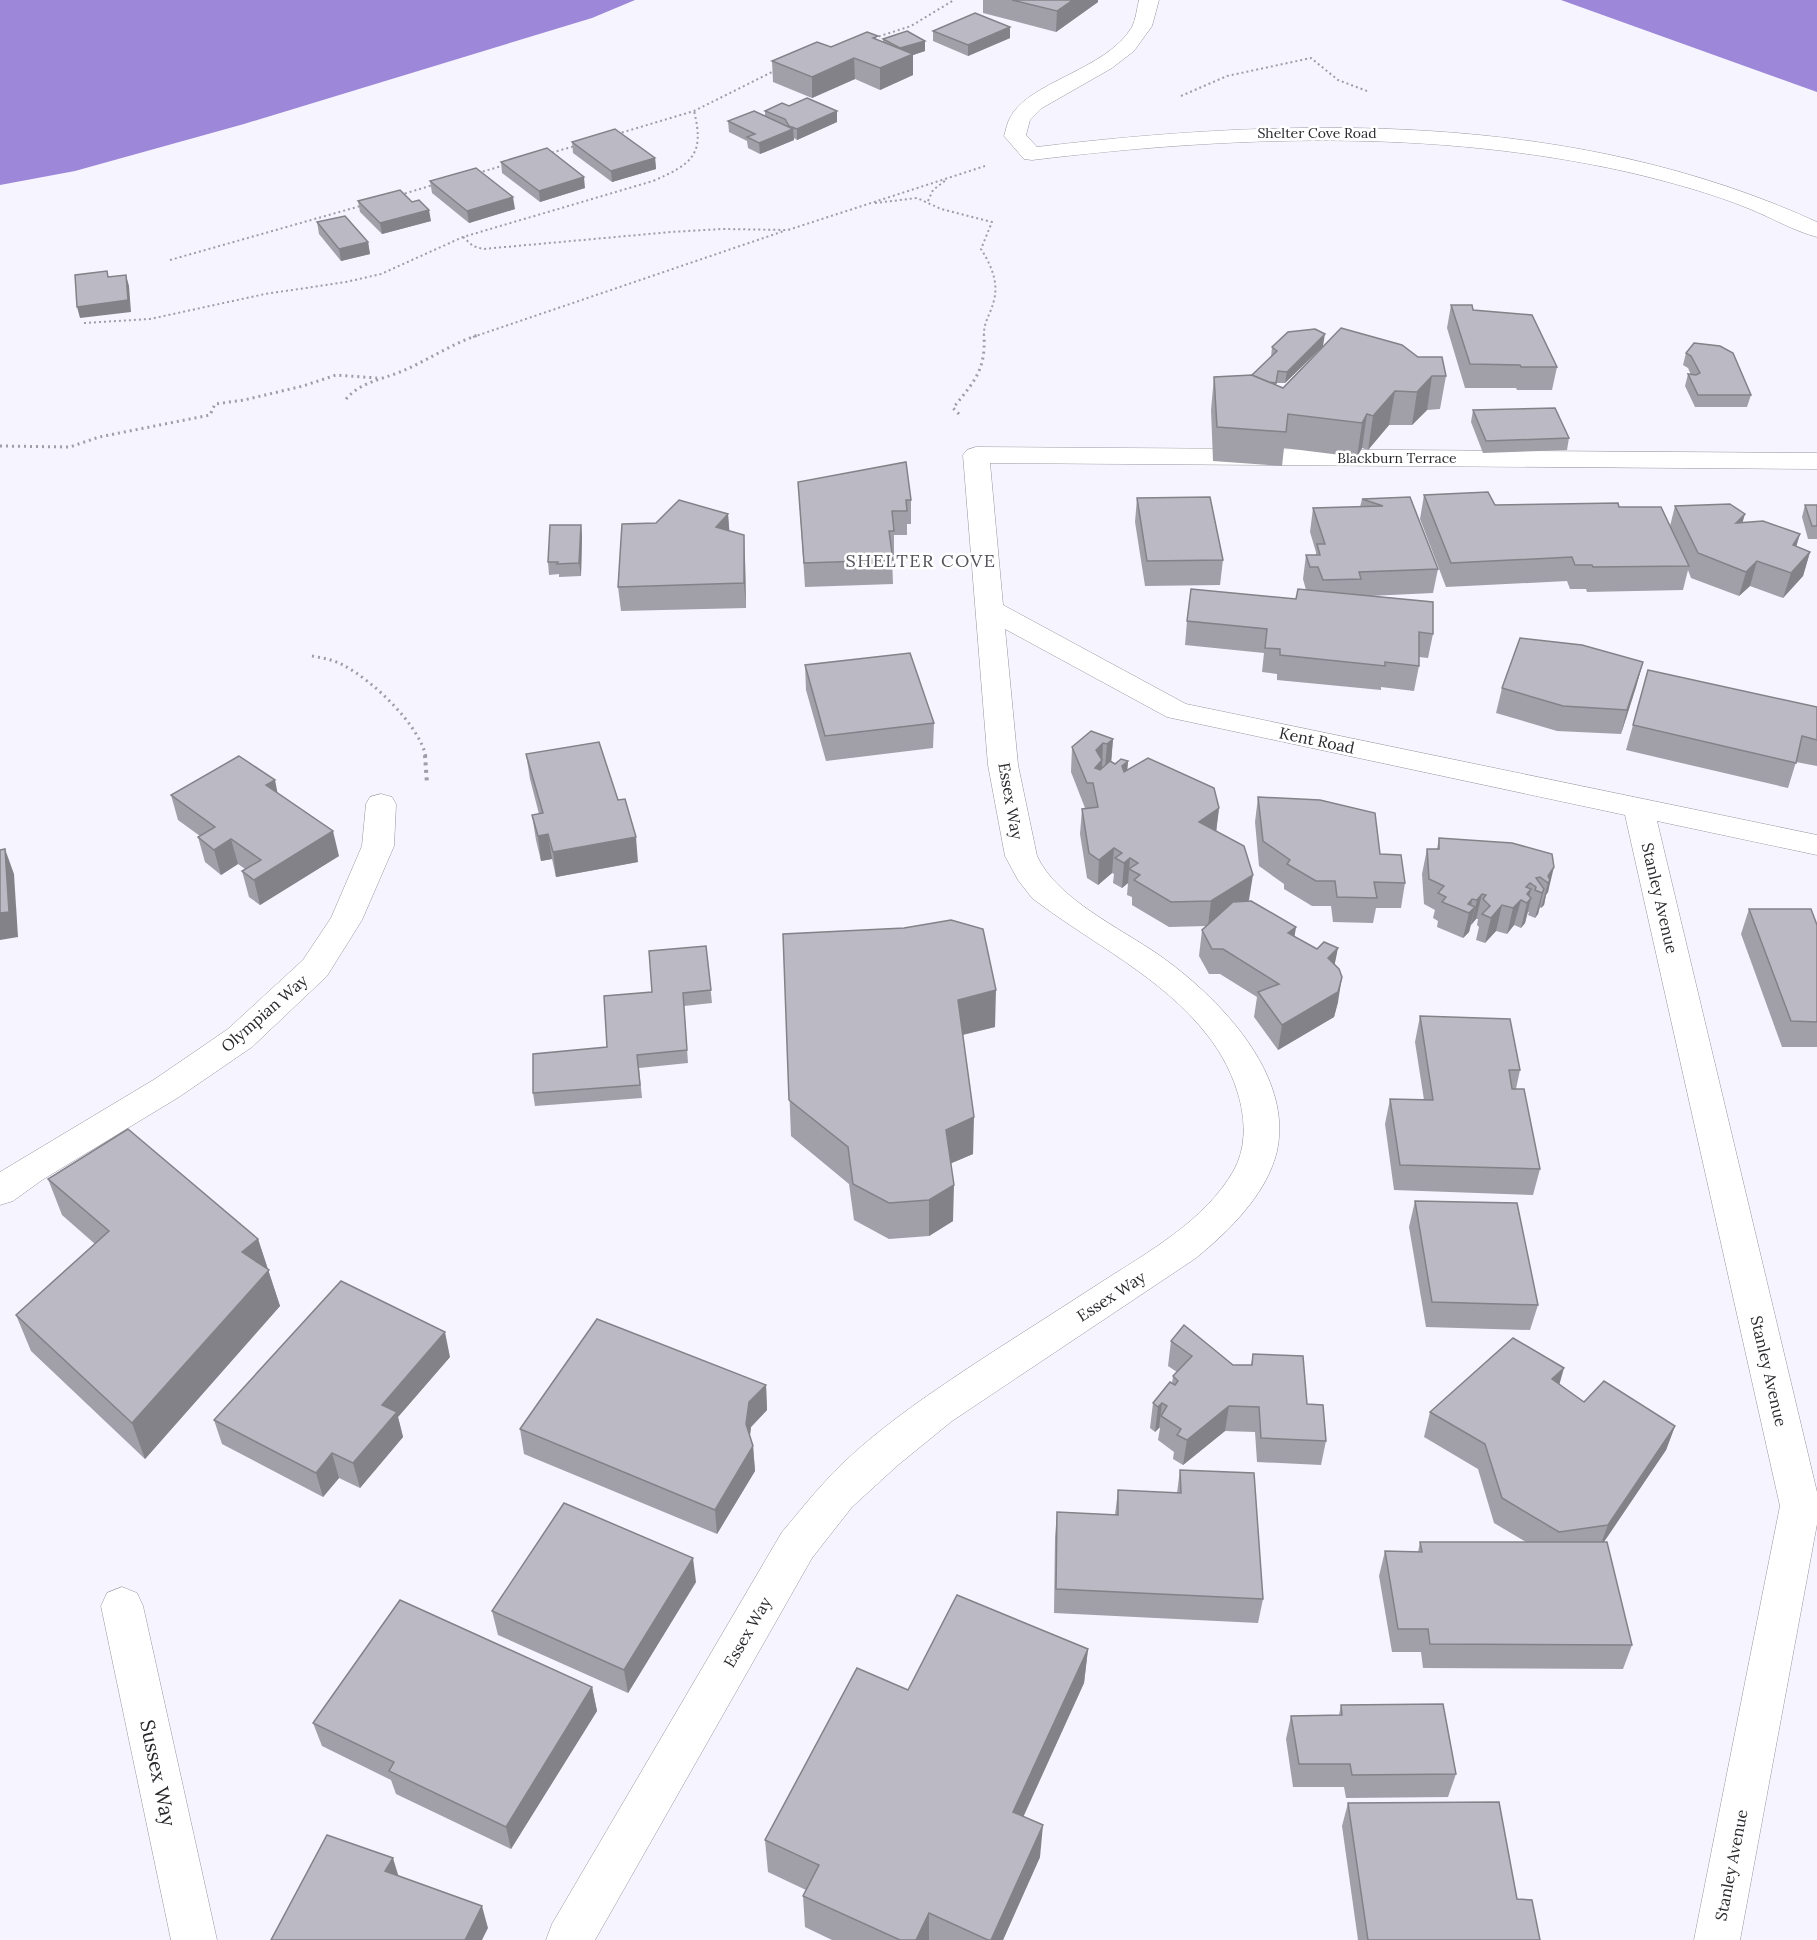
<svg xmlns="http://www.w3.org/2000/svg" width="1817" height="1940" viewBox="0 0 1817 1940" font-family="Lora,serif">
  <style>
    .water { fill: #9d87d9 }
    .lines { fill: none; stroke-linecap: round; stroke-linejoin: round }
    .minor-casing { stroke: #97959f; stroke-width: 1 }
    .path-far2 { stroke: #9f9da5; stroke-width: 2; stroke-dasharray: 2 3; stroke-linecap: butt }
    .path-far1 { stroke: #9f9da5; stroke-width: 3; stroke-dasharray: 2 4; stroke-linecap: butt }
    .path { stroke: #9f9da5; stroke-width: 4; stroke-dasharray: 3 4.5; stroke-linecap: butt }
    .minor { fill: #fff; fill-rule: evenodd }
    .wall { fill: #a19fa8; fill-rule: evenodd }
    .shaded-wall { fill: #838288 }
    .building { fill: #bbb9c3; stroke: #838288; stroke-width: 1.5 }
    .labels { text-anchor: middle; stroke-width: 5; stroke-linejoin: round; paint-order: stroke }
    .far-street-label { font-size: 14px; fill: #29292d; stroke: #fff }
    .street-label { font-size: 16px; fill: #29292d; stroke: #fff }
    .neighbourhood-label { font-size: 18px; letter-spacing: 1.5px; fill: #54525b; stroke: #fff }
    .near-street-label { font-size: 20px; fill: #29292d; stroke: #fff }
  </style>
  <rect width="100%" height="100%" fill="#f6f4ff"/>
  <g class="water">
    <path d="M0,0H635L592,18L244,124L75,171L0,185Z"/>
    <path d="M1561,0H1817V92Z"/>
  </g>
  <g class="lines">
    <g class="minor-casing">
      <g id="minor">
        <path d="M1139,0H1159L1152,26L1134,51L1112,68L1042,108L1030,120L1026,135L1037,147C1296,116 1574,111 1817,222V237C1794,231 1772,218 1750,209C1711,193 1670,182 1628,172C1431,128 1231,136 1032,160L1024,159L1004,136C1006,130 1007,123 1010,118C1027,82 1107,70 1132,27C1136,19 1137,8 1139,0Z"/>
        <path d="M976,447L1817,453V469L990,463L1003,605L1186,704L1817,835V855L1657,821L1817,1492V1524L1740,1940H1694L1780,1506L1625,815L1167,717L1005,629L1018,765L1037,856C1057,899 1120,928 1159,955C1216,995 1294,1073 1277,1151C1267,1194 1229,1231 1196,1258L952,1421L898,1465L852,1507L812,1558L595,1940H546L552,1924L782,1532C796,1516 808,1500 822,1485C851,1452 889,1423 924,1398C981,1358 1042,1321 1100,1283C1148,1252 1205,1221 1234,1170C1257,1128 1235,1070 1208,1036C1163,977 1089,942 1032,898L1018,880L1005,856L988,765L963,455L967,450Z"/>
        <path d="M381,794L392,797L396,804L394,846L362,920L327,976L252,1047L179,1097L42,1180L13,1201L0,1205V1172L155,1079L228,1029L303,960L331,918L362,846L366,804L370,797Z"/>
        <path d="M122,1587L137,1593L143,1606L217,1940H171L101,1606L107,1593Z"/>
      </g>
    </g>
    <g class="path-far2">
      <path d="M874,38L911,26L954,0"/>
      <path d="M1181,96L1227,76L1311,58L1338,80L1367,91"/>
      <path d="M617,134L694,111L776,70"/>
      <path d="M547,154L575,146"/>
      <path d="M478,173L505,165"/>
      <path d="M400,195L433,185"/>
      <path d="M928,201L933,190L946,180"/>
      <path d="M875,203L917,198L941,209L992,222L981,249C990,263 999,282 994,300C991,314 983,322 984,337"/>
      <path d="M463,237L473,246L483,249L671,232L722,229L788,230L985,166"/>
      <path d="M170,260L364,205"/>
      <path d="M84,323L150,319L265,294L346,282L381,274L463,237L653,181C692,164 705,155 694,111"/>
      <path d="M473,337L784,231"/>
    </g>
    <g class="path-far1">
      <path d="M346,399C361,382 380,380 400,372C427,361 451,344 478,335"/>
      <path d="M959,414L953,408C974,382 986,370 984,335"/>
      <path d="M0,446L70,447L99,437L210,415L215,404L244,400L303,386L336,375L377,378"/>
      <path d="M312,656C323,658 334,660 343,665C372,680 419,724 426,757"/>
    </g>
    <path class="path" d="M425,755L427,784"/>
    <use href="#minor" class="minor"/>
  </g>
  <g class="wall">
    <path d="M983,0H1098V2L1056,32L983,13Z"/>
    <path d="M933,31L1010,38L968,56L933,41Z"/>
    <path d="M883,39L925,51L913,55V75L880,90L855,79L812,98L773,82L772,61L831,47L878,40L883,42Z"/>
    <path d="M789,106L837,122L797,140L794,138V140L760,154L748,148L747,141L729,132L728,121L765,116V111Z"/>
    <path d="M572,142L655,158L656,169L612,182L573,153Z"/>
    <path d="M501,162L585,188L540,202L502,173Z"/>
    <path d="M430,181L515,209L469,223L432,193Z"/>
    <path d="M358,201L412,202L431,221L382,234L360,212Z"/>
    <path d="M317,222L368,242L370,254L341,261L319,234Z"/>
    <path d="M1451,305L1473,310L1557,367L1552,390H1517L1516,388H1465L1447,328Z"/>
    <path d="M1323,346L1418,357L1446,376L1440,409L1427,410L1412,425H1389L1368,450L1362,448L1357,457L1284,448L1282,466L1213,461L1211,410L1214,377L1252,375L1271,357L1272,347ZM1322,347L1283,388L1276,385L1277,383H1285Z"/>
    <path d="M1686,353L1751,395L1747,407H1695L1685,386L1688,374L1691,375L1688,368L1683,365Z"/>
    <path d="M1473,410L1569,438L1567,450L1483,453L1471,422Z"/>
    <path d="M798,482L911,500V524H907V535H894V555H892L893,584L805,587Z"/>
    <path d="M1424,495L1495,505L1619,507L1670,526L1675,506L1743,522L1796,547L1810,552L1803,576L1783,598L1750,586L1739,596L1691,578L1688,570L1683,590L1587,592L1586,589H1570L1567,581L1446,587L1420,519Z"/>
    <path d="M1410,497L1438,569L1433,593L1369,596L1433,634L1428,658L1419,657V666L1414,691L1381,687V690L1277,680V674L1262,672L1264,653L1185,645L1187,621L1296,599L1306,590L1303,579L1306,555H1316V552L1310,532L1313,508L1360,507L1362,499Z"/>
    <path d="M1137,498L1223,560L1220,585L1145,586L1135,522Z"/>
    <path d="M1805,505H1817V539H1808L1802,517Z"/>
    <path d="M728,514L729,531L745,559L746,608L621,611L618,587L656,523Z"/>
    <path d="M581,525L582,537L581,576L559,577V574L549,575L548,562Z"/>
    <path d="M1643,662L1636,687L1621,734L1557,731L1496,713L1502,688Z"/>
    <path d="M805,665L934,723L933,748L826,761L806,690Z"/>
    <path d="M1817,707V766L1796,762L1788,788L1626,750L1633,725Z"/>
    <path d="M1113,739L1111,762L1115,764L1128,761L1127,770L1219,808L1216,831L1249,900L1248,901L1296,927L1294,936L1335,964L1338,1002L1334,1017L1278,1050L1254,1017L1257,997L1220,974H1209L1199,956L1202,930L1207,926L1169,927L1132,905V897L1127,895L1128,883L1122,888L1113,883L1114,874L1112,873L1098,885L1087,878L1080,834L1082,809L1085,808L1071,772L1072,747Z"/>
    <path d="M526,754L638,862L556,877L552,859L541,861L536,840L532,815L539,814L530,779Z"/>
    <path d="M278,794L339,856L260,905L249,897L242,871L245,869L238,864L221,875L205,862L198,837L200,836L178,820L171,795Z"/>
    <path d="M1258,797L1380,854L1405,883L1401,908H1376L1373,923L1333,922L1331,906H1312L1284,889V884L1259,866L1255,822Z"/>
    <path d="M1439,838L1552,854L1548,892L1546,895L1544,905L1541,908L1540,907L1538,914L1535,918L1528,915L1529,912H1528L1525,923L1521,928L1514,925L1507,934L1496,931L1485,943L1476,940L1479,927L1477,925L1478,919H1476L1471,925L1469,932L1463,938L1437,927L1438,921L1433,918L1435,910L1424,904L1422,874L1427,849H1437Z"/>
    <path d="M1749,909L1817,925V1047H1782L1741,934Z"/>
    <path d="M783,934L995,1027L963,1035L973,1154L951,1163L953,1221L929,1236L889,1239L854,1220L849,1184L791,1136Z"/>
    <path d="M706,946L712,1003L684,1006L688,1063L639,1068L642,1098L535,1106L533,1093L607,1047L652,992Z"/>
    <path d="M1420,1016L1520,1070L1516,1089L1540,1169L1533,1195L1394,1190L1385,1124L1390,1099L1424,1100L1415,1042Z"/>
    <path d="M48,1179L258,1239L280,1306L145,1459L31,1351L16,1315L95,1244L62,1215Z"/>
    <path d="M1415,1201L1538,1305L1530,1330L1426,1327L1409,1227Z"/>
    <path d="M1171,1341L1233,1365H1251L1253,1354L1307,1404L1326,1441L1321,1465L1257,1462L1255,1432L1225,1431L1183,1465L1173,1459L1174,1452L1158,1440L1160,1428H1159L1155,1432L1150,1428L1153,1403L1172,1383L1173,1376L1177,1372L1168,1366Z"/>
    <path d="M450,1357L398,1417L403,1437L360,1488L339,1478L323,1497L222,1444L214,1420Z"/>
    <path d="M1559,1384L1584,1402L1675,1426L1666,1450L1604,1542L1632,1645L1623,1669L1423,1668L1421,1652H1392L1379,1576L1385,1551L1418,1552L1420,1542H1526L1494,1523L1478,1469L1424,1437L1430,1412Z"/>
    <path d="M766,1385L767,1410L751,1427L750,1436L753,1446L755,1471L717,1534L524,1454L520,1429Z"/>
    <path d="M1180,1470L1263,1599L1258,1623L1054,1613L1055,1537L1057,1512L1115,1515L1118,1490L1177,1493Z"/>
    <path d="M696,1582L628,1693L498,1635L492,1611Z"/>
    <path d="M1088,1649L1084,1683L1023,1816L1040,1857L1003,1940H832L805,1927L803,1896L806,1890L768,1872L765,1840L908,1690Z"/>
    <path d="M592,1687L597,1711L511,1849L396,1794L391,1780L322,1746L313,1723Z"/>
    <path d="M1341,1705L1456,1774L1448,1797L1346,1798L1344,1787H1293L1286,1739L1291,1716L1339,1715Z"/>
    <path d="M1348,1803L1517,1899L1540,1940H1358L1342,1826Z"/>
  </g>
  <g class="shaded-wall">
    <path d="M1073,0H1098V2L1056,32L1057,11Z"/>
    <path d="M1010,27V38L968,56V45Z"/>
    <path d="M925,41V51L913,55V75L880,90V68L900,48Z"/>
    <path d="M854,58L855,79L812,98V77Z"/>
    <path d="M837,111V122L797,140V129Z"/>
    <path d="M793,129L794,140L760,154L759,143Z"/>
    <path d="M655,158L656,169L612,182L611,171Z"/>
    <path d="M584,177L585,188L540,202L539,191Z"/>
    <path d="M513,197L515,209L469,223L467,211Z"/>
    <path d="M429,210L431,221L382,234L380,223Z"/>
    <path d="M368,242L370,254L341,261L339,249Z"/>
    <path d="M126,275L129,286L131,312L80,318L77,307Z"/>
    <path d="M1325,334L1323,346L1285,383L1287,372Z"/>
    <path d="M1432,376L1427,410L1412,425L1417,392Z"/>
    <path d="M1395,391L1389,425L1368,450L1373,416Z"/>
    <path d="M1367,414L1362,448L1357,457L1362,423Z"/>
    <path d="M728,514L730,538L716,527Z"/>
    <path d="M1745,514L1738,538L1736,523Z"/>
    <path d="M581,525L582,537L581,576L579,563Z"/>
    <path d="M1800,534L1793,558V545Z"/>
    <path d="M744,535L745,559L746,608L744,583Z"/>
    <path d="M1810,552L1803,576L1783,598L1791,573Z"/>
    <path d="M1757,561L1750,586L1739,596L1746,572Z"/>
    <path d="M1643,662L1636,687L1621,734L1627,710Z"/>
    <path d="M1113,739L1111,764L1105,769L1107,744Z"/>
    <path d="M1103,743L1101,785H1094L1096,750Z"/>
    <path d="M1128,761L1126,786L1122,766Z"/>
    <path d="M275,780L280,805L266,785Z"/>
    <path d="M1219,808L1216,833L1199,822Z"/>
    <path d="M333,831L339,856L260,905L254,880Z"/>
    <path d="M548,834L552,859L541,861L538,836Z"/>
    <path d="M636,837L638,862L556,877L553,852Z"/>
    <path d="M231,839L238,864L221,875L214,850Z"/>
    <path d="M1114,848L1112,873L1098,885L1099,860Z"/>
    <path d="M5,849L14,874L18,937L0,940V913Z"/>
    <path d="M1130,858L1128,883L1122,888L1124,863Z"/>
    <path d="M1554,867L1548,892L1546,895L1544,905L1541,908L1548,883V876Z"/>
    <path d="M1253,875L1249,900L1208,926L1211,901Z"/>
    <path d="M1531,889L1528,901L1531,898L1525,923L1521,928L1527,903V894Z"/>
    <path d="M1544,889L1538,914L1535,918L1542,893Z"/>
    <path d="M1482,894L1476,919L1471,925L1477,900Z"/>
    <path d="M1472,899L1470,912L1475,907L1469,932L1463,938L1469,913L1468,904Z"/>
    <path d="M1521,900L1514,925L1507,934L1513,908Z"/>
    <path d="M1502,905L1496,931L1485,943L1491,918Z"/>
    <path d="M1296,927L1292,952L1288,933Z"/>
    <path d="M1338,948L1333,973L1328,958Z"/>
    <path d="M1342,977L1338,1002L1334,1017L1278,1050L1282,1025Z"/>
    <path d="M996,990L995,1027L957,1036L958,1000Z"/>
    <path d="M974,1117L973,1154L945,1166L946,1130Z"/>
    <path d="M954,1185L953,1221L929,1236V1200Z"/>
    <path d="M258,1239L280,1306L145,1459L132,1423L242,1252Z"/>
    <path d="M445,1332L450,1357L398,1417L403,1437L360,1488L353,1463L382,1405Z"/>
    <path d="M1564,1368L1557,1393L1552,1379Z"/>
    <path d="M766,1385L767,1410L751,1427L748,1449L746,1424L749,1402Z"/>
    <path d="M1162,1403L1159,1428L1155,1432L1158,1407Z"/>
    <path d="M1229,1406L1225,1431L1183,1465L1187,1440Z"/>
    <path d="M1675,1426L1666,1450L1599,1549L1608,1525Z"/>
    <path d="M753,1446L755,1471L717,1534L715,1510Z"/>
    <path d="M332,1453L339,1478L323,1497L316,1473Z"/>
    <path d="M693,1558L696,1582L628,1693L624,1670Z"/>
    <path d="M1088,1649L1084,1683L1011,1844L1013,1812Z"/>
    <path d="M592,1687L597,1711L511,1849L506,1827Z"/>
    <path d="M1043,1825L1040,1857L1003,1940H991Z"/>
    <path d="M393,1858L400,1881L385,1871Z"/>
    <path d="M482,1906L488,1928L482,1940H465Z"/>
    <path d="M929,1913V1940H916Z"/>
  </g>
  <g class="building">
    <path d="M1012,0H1073L1057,11Z"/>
    <path d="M975,13L1010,27L968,45L933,31Z"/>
    <path d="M907,31L925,41L900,48L883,39Z"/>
    <path d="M867,32L878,36L873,38L913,54L880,68L854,58L812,77L772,61L817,42L831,47Z"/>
    <path d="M807,98L837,111L797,129L789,126L785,119L765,111L782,103L789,106Z"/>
    <path d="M754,111L793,129L759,143L747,137L755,134L728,121Z"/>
    <path d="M615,129L655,158L611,171L572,142Z"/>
    <path d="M547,148L584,177L539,191L501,162Z"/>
    <path d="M476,168L513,197L467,211L430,181Z"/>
    <path d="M400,190L412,202L419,200L429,210L380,223L358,201Z"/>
    <path d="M345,216L368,242L339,249L317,222Z"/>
    <path d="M107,271L108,277L126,275L128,300L77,307L75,275Z"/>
    <path d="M1451,305H1472L1473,310L1532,315L1557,367H1521L1520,365L1470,364Z"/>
    <path d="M1341,328L1402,345L1418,357H1442L1446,376H1432L1417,392L1395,391L1373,416L1367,414L1362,423L1288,414L1286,432L1217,427L1214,377L1252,375L1283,388Z"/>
    <path d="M1315,329L1325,334L1287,372L1278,371L1276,383L1269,382L1252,375L1277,351L1272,347L1288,332Z"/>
    <path d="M1694,343L1720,346L1733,353L1751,395H1698L1688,374L1696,375L1700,373L1691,356L1686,353Z"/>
    <path d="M1555,408L1569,438L1486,441L1473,410Z"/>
    <path d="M906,462L911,500H906L907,511H892L894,531H889L893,560L804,563L798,482Z"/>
    <path d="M1488,492L1495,505L1618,503L1619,507H1661L1689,566L1593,567L1592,565H1575L1572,557L1451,563L1424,495Z"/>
    <path d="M1210,497L1223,560L1147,561L1137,498Z"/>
    <path d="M1410,497L1438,569L1359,572L1361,579L1323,580L1318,567H1310L1306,555H1320L1317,544H1325L1313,508L1383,506L1362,499Z"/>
    <path d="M679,500L728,514L716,527L744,535V583L618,587L622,524L656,523Z"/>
    <path d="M1730,504L1745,514L1736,523L1763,521L1800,534L1793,545L1810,552L1791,573L1757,561L1746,572L1698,553L1675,506Z"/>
    <path d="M1805,505H1817V526H1812Z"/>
    <path d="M550,525H581L579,563L557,564L558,562H548Z"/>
    <path d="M1191,589L1296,599L1298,589L1433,602V634L1419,632V666L1385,662V666L1280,655V649L1265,648L1267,629L1187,621Z"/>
    <path d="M1520,638L1582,645L1643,662L1627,710L1563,706L1502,688Z"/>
    <path d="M910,653L934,723L825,736L805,665Z"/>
    <path d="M1648,670L1817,707V740L1802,736L1796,763L1633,725Z"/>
    <path d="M1091,731L1113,739L1107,744L1103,743L1096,750L1102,760L1095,768L1100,770L1110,761L1115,764L1121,759L1128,761L1122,766L1124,772L1148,758L1214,788L1219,808L1199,822L1244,846L1253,875L1211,901L1171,902L1134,880L1140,875L1129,869L1138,863L1130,858L1124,863L1115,858L1122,853L1114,848L1099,860L1089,853L1082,809L1098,807L1093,783H1087L1072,747Z"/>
    <path d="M599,742L618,800L625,799L636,837L553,852L548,834L538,836L532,815L543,813L526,754Z"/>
    <path d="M239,756L275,780L266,785L333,831L254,880L242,871L261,860L231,839L214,850L198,837L215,827L171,795Z"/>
    <path d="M1258,797L1320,800L1375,813L1380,854L1401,855L1405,883L1374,882L1377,898L1337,897L1335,881H1316L1287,864L1290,860L1263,841Z"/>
    <path d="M1439,838L1512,843L1552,854L1554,867L1548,876L1550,880L1548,883L1540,877L1536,878L1544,889L1542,893L1535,890L1536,887L1530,883L1526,887L1531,889L1527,894L1531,898L1527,903L1521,900L1513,908L1502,905L1491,918L1482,914L1490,906L1483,899L1486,895L1482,894L1477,900L1472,899L1468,904L1475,907L1469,913L1442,902L1446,897L1438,893L1444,886L1429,879L1427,849H1439Z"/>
    <path d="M5,849L9,912L0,913V850Z"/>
    <path d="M1251,901L1296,927L1288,933L1317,949L1324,942L1338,948L1328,958L1339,969L1342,977L1338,992L1282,1025L1258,992L1279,984L1223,949H1212L1202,930L1233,902Z"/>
    <path d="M1749,909H1811L1817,925V1022L1791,1021Z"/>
    <path d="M951,920L983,929L996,990L958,1000L974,1117L946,1130L954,1185L929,1200L889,1203L853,1184L848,1147L789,1100L783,934L904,928Z"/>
    <path d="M706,946L711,990L683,993L687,1050L637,1055L640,1085L533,1093V1054L607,1047L604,996L652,992L649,951Z"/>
    <path d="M1420,1016L1510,1019L1520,1070H1509L1512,1089H1524L1540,1169L1400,1165L1390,1099L1433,1100Z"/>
    <path d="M128,1129L258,1239L242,1252L269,1270L132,1423L16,1315L109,1231L48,1179Z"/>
    <path d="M1415,1201L1517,1203L1538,1305L1432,1302Z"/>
    <path d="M341,1281L445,1332L382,1405L397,1412L353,1463L332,1453L316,1473L214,1420Z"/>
    <path d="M597,1319L766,1385L749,1402L746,1424L753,1446L715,1510L520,1429Z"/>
    <path d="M1184,1325L1233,1365H1252L1253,1354L1303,1356L1307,1404L1323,1405L1326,1441L1261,1438L1259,1407L1229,1406L1187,1440L1177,1435L1181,1429L1161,1416L1167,1406L1162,1403L1158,1407L1153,1403L1170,1382L1175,1385L1178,1381L1173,1376L1192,1356L1171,1341Z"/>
    <path d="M1513,1338L1564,1368L1552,1379L1584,1402L1604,1381L1675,1426L1608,1525L1559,1532L1502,1498L1485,1444L1430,1412Z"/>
    <path d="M1180,1470L1254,1473L1263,1599L1056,1589L1057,1512L1118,1515V1490L1181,1493Z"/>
    <path d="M564,1503L693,1558L624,1670L492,1611Z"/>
    <path d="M1420,1542H1607L1632,1645L1430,1644L1428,1629H1398L1385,1551L1422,1552Z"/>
    <path d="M957,1595L1088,1649L1013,1812L1043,1825L991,1940H988L929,1913L916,1940H900L803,1896L819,1865L765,1840L857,1668L908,1690Z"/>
    <path d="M400,1600L592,1687L506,1827L389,1771L394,1762L313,1723Z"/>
    <path d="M1443,1704L1456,1774L1352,1775L1350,1764H1299L1291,1716L1342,1715L1341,1705Z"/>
    <path d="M1499,1802L1517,1899L1532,1900L1540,1940H1368L1348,1803Z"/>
    <path d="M327,1835L393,1858L385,1871L482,1906L465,1940H271Z"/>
  </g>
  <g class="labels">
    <g class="far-street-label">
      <text x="1317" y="138">Shelter Cove Road</text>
      <text x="1397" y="463">Blackburn Terrace</text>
    </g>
    <g class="street-label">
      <text transform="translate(1317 740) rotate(12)" y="6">Kent Road</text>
      <text transform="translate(1011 801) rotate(80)" y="6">Essex Way</text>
      <text transform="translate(1660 898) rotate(77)" y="6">Stanley Avenue</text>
      <text transform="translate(264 1013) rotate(-41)" y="6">Olympian Way</text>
      <text transform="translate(1111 1296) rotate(-33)" y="6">Essex Way</text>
      <text transform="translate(1769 1371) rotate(77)" y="6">Stanley Avenue</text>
      <text transform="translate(747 1632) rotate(-60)" y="6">Essex Way</text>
      <text transform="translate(1731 1865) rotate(-79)" y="6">Stanley Avenue</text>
    </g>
    <g class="neighbourhood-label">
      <text x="921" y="567">SHELTER COVE</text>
    </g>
    <g class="near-street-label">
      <text transform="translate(158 1773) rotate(78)" y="7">Sussex Way</text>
    </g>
  </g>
</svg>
